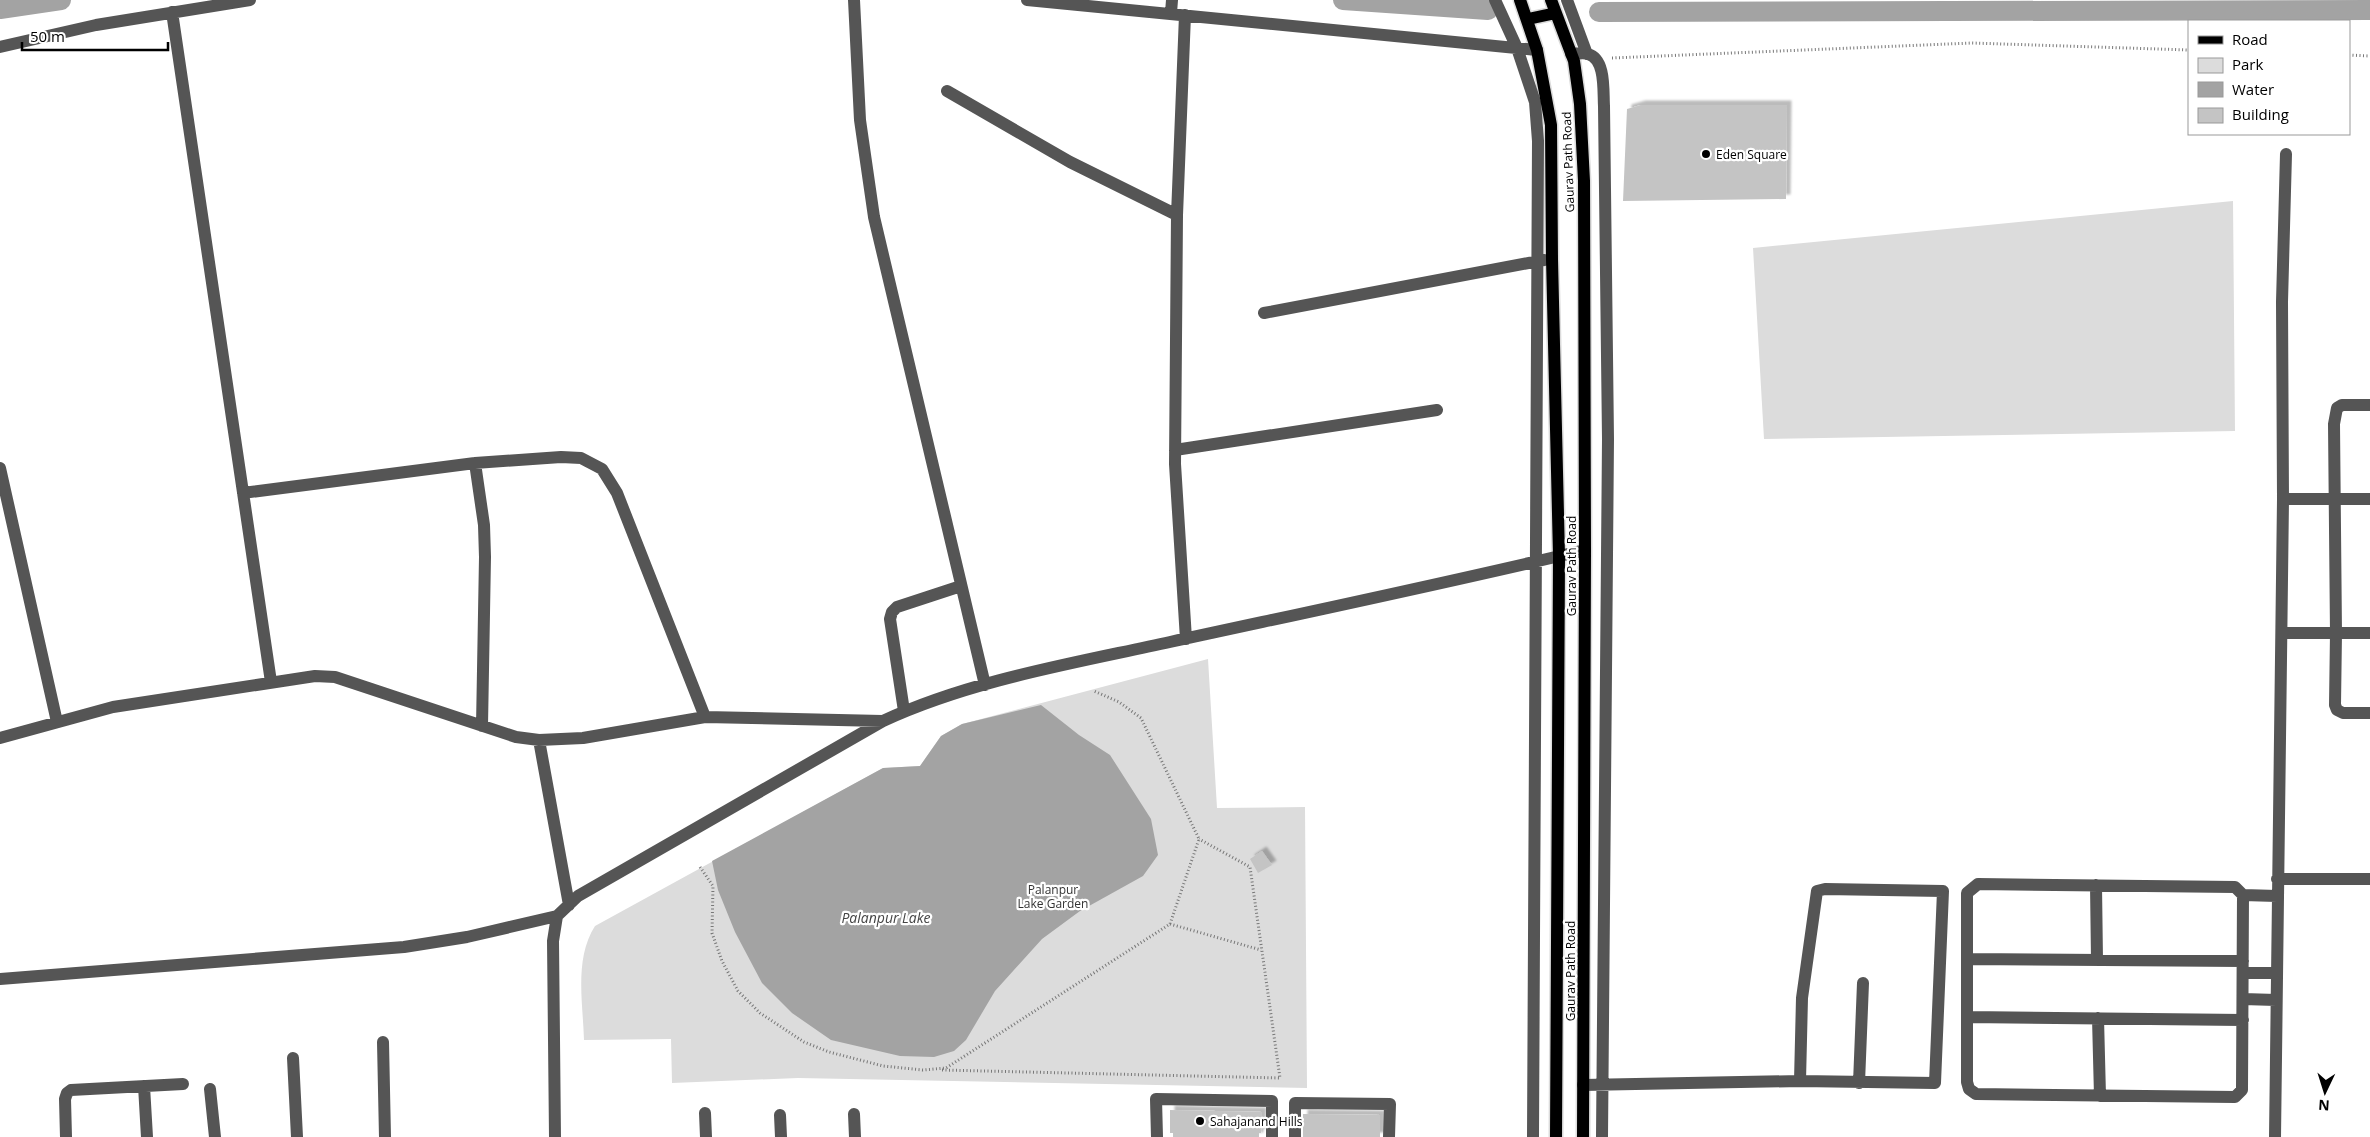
<svg xmlns="http://www.w3.org/2000/svg" width="2370" height="1137" font-family="'Open Sans',sans-serif">
  <defs>
    <filter id="shadow"><feDropShadow dx="4.5" dy="-4.5" stdDeviation="1" flood-color="#0004"/></filter>
  </defs>
  <rect width="100%" height="100%" fill="#fff"/>
  <path fill="#dcdcdc" d="M2233,201L2235,431L1764,439L1753,248Z
    M1208,659L1217,808L1305,807L1307,1088L798,1078L672,1083L671,1039L584,1040C583,1003 574,959 595,926L883,768L920,766L941,736L962,724Z"/>
  <path fill="#a3a3a3" d="M1041,705L1079,735L1110,755L1151,819L1158,855L1143,876L1080,911L1042,939L995,991L966,1040L954,1051L934,1057L900,1056L831,1040L792,1013L762,983L735,932L718,890L712,861L883,768L920,766L941,736L962,724Z"/>
  <g fill="none" stroke-linecap="round" stroke-linejoin="round">
    <path stroke="#a3a3a3" stroke-width="20" d="M1343,0L1488,10
      M0,9L61,0
      M1599,12L2370,10"/>
  </g>
  <path fill="#c4c4c4" filter="url(#shadow)" d="M1641,105H1787L1786,199L1623,201L1627,109Z
    M1262,851L1272,865L1258,873L1250,859Z
    M1170,1110L1262,1112L1261,1133H1259V1137H1173V1133H1170Z
    M1303,1114L1380,1115V1137H1303Z"/>
  <g fill="none" stroke-linecap="round" stroke-linejoin="round">
    <defs>
      <path id="major" d="M1520,0L1537,50L1551,125L1552,259L1559,556L1556,1137
        M1551,0L1574,61L1580,104L1584,181L1585,550L1583,1137
        M1528,19L1556,13"/>
    </defs>
    <use href="#major" stroke="#dbdbdb" stroke-width="15"/>
    <path stroke="#777" stroke-width="3" stroke-dasharray="1 2.5" stroke-linecap="butt" d="M2349,55L2370,56
      M1612,58L1972,43L2189,50
      M700,867L713,886L712,933L722,961L738,991L760,1013L804,1042L829,1052L883,1066L923,1070L946,1068L1170,924L1199,839L1141,718L1119,702L1094,691
      M1170,924L1261,950
      M942,1070L1280,1078L1250,867L1199,839"/>
    <path stroke="#555" stroke-width="12" d="M854,0L860,120L874,217L985,685
      M1027,0L1537,50
      M1495,0L1517,48L1535,102L1538,141L1533,1137
      M1567,0L1587,54
      M172,12L271,682
      M1171,13L1172,0
      M1185,15L1177,215L1175,464L1186,639
      M0,47L96,25L250,0
      M1571,54C1576,54 1583,52 1588,54C1606,59 1603,91 1604,106L1608,439L1602,1137
      M947,91L1070,162L1177,215
      M1264,313L1544,260
      M2370,405H2342L2337,408L2334,424L2336,633L2335,705L2337,710L2343,713H2370
      M1175,450L1437,410
      M475,463L484,525L485,557L482,726
      M0,468L57,722
      M243,493L475,463L561,457L581,458L602,469L617,493L705,717
      M2283,499H2370
      M2282,633H2370
      M904,711L890,619L892,612L897,607L961,586
      M0,738L113,707L315,676L335,677L516,737L539,740L583,738L705,717L882,721
      M539,740L569,905
      M2277,879H2370
      M1978,884L2235,887L2243,895L2242,1090L2235,1097L1976,1094L1969,1089L1967,1082V893Z
      M2096,885L2097,960
      M2243,895L2277,896
      M1967,959L2243,961
      M2243,973H2276
      M0,979L404,947L467,937L557,916L578,896L883,721C971,680 1075,663 1170,642C1308,612 1447,583 1585,550
      M2243,999L2276,1000
      M1967,1017L2243,1020
      M2098,1018L2100,1096
      M383,1042L385,1137
      M293,1058L297,1137
      M1859,1083L1863,983
      M1583,1085L1800,1081L1935,1083L1943,891L1825,889L1817,891L1802,998L1800,1081
      M144,1086L147,1137
      M210,1089L215,1137
      M705,1113L706,1137
      M854,1114L855,1137
      M780,1115L781,1137
      M66,1137L65,1099L67,1093L71,1090L183,1084
      M555,1137L553,941L557,916
      M1157,1137L1156,1099L1272,1101V1137
      M1295,1137V1103L1390,1104L1389,1137
      M2275,1137L2283,499L2282,302L2286,154"/>
    <use href="#major" stroke="#000" stroke-width="12"/>
  </g>
  <g fill="#000" stroke="#fff" stroke-width="2">
    <circle cx="1706" cy="154" r="5"/>
    <circle cx="1200" cy="1121" r="5"/>
  </g>
  <g text-anchor="middle" dominant-baseline="central" stroke-width="4.5" stroke-linejoin="round" paint-order="stroke">
    <g font-size="12" fill="#000" stroke="#fff" text-anchor="start">
      <text x="1716" y="154">Eden Square</text>
      <text x="1210" y="1121">Sahajanand Hills</text>
    </g>
    <g font-size="12" fill="#000" stroke="#fff">
      <text transform="translate(1568 162) rotate(-92)">Gaurav Path Road</text>
      <text transform="translate(1571 566) rotate(-90)">Gaurav Path Road</text>
      <text transform="translate(1570 971) rotate(-90)">Gaurav Path Road</text>
    </g>
    <g font-size="12" fill="#333" stroke="#fff">
      <text x="1053" y="889">Palanpur<tspan x="1053" dy="14">Lake Garden</tspan></text>
    </g>
    <g font-size="14" font-style="italic" fill="#444" stroke="#fff">
      <text x="886" y="917">Palanpur Lake</text>
    </g>
  </g>
  <rect x="2188" y="20" width="162" height="115" fill="#ffffff" stroke="#999999"/>
  <rect x="2198" y="36" width="25" height="8" fill="#000000" stroke="#999999"/>
  <text x="2232" y="45" font-size="15" fill="#000000">Road</text>
  <rect x="2198" y="58" width="25" height="15" fill="#dcdcdc" stroke="#999999"/>
  <text x="2232" y="70" font-size="15" fill="#000000">Park</text>
  <rect x="2198" y="82" width="25" height="15" fill="#a3a3a3" stroke="#999999"/>
  <text x="2232" y="95" font-size="15" fill="#000000">Water</text>
  <rect x="2198" y="108" width="25" height="15" fill="#c4c4c4" stroke="#999999"/>
  <text x="2232" y="120" font-size="15" fill="#000000">Building</text>
  <g transform="translate(2325 1092) rotate(184)" stroke="#ffffff" stroke-width="4" paint-order="stroke">
  <path d="M0-4L9 19L0 12L-9 19Z" fill="#000000"/>
  <text y="-8" font-size="14" font-weight="bold" text-anchor="middle" fill="#000000">N</text>
  </g>
  <path d="M22 42v8h146v-8" fill="none" stroke="#000000" stroke-width="2.5"/>
  <text x="30" y="42" font-size="15" fill="#000000" stroke="#ffffff" stroke-width="4" paint-order="stroke">50 m</text>
</svg>
